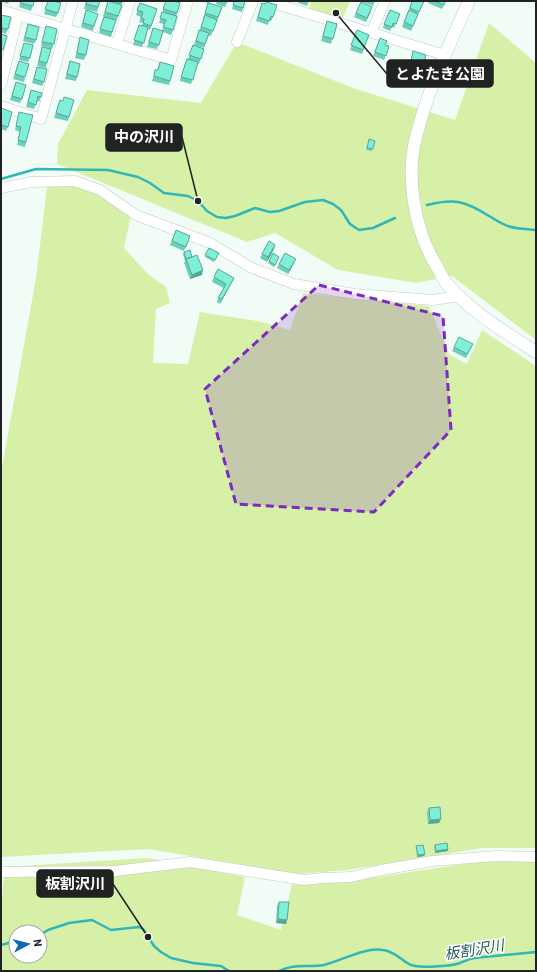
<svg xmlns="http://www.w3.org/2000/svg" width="537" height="972" font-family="Barlow,'Noto Sans JP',sans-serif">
  <rect width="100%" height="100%" fill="#f2fcf6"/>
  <path fill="#d7f0a7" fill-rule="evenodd" d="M311,1H350L343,18L309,9Z
    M489,23L536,63V340L452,276L416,283L338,270L275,233L247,242L57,164L58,144L87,90L201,103L237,42L353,88L455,120Z
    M73,186L99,193L131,215L124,248L148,274L166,287L170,303L156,309L153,363L188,364L200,312L258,321L290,330L303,293L429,306L449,354L467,364L482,330L536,366V848H482L348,870L297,874L148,849L1,857V473L36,278L47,187Z
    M147,858L245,877L237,915L281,930L292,884L351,881L483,861L536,862V971H1V907L5,867ZM16,932H40V956H16Z"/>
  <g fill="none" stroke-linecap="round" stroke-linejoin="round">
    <path stroke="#32b6b8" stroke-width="2.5" d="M1,179L36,169L108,170L138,177L150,183L164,193L188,196L198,201L207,211L217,217L226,218L235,216L255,208L270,212L279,211L305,202L323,200L333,204L341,210L350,224L359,230L373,228L395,218
      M427,205C455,198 465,201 489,216C496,220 503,225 511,227C519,229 528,229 536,230
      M40,935L48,930L69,923L92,920L111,930L139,927L143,929L154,946L161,952L171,958L193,963L221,966L229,971
      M1,945L16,941
      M279,971C294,963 308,968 324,965C341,961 364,947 383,950C394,951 400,959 409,964C416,969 452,966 460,963C465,961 469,959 474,958L536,952"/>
    <defs>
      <path id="minor" d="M266,1L445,55
        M1,10L171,60L188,1
        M371,33L385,1
        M237,42L253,1
        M117,44L130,1
        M1,85L18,15
        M1,106L41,119L73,1
        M1,188L32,182L75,181L100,190L136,215L210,243L252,268L294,284L355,294L433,300L459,296
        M1,872L115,871L190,862L304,880L323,878L351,877L381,870L433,861L496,856L536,857"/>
      <path id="tertiary" d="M469,1C449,45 428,89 416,137C406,175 414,226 433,260C438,268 442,277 447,284C471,312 505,332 536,352"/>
    </defs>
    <use href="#minor" stroke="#c1cac5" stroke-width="11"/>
    <use href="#tertiary" stroke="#c1cac5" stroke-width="13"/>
    <use href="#minor" stroke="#fff" stroke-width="10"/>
    <use href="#tertiary" stroke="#fff" stroke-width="12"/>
  </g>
  <path fill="#6dceba" d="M1,1H9L8,4Z
    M21,1H34L31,11L19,7Z
    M48,1L58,13L56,17L44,14Z
    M86,1H100L97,12L84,9Z
    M107,1H122L121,5H122L117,20L108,18L116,20L111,37L99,33L104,17L103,16L108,3H107Z
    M166,1L180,3L176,16L173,30L171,35L163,32L157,49L147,47L153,28L162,31L164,24L159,23Z
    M200,1H210L209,3L222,7L217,22H216L211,36L209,35L204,48L194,45L204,18H203L208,3Z
    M217,1H228L225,7L216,4Z
    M234,1H245L242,12L232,9Z
    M299,1H309L307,6L298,3Z
    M360,1H375L373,6Z
    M412,1H424L411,31L402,27Z
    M429,1H446L442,9L428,3Z
    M140,3L157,9L150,30L148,29L142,47L133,45L139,25H142L143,23L139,22L141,17L136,15Z
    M262,3L273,17L271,21H269L268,25L256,21Z
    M86,10L94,26L93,31L81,27Z
    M371,12L366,22L354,17L356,13Z
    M400,14L394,28L392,27L390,31L383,28L384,24Z
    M1,15L8,29L6,34L1,32Z
    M327,21L337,24L331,44L321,41Z
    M28,24L36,40L34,44L23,41Z
    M46,26L54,44L52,49L41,46Z
    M357,30L369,35L362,54L350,50Z
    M80,37L86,55L84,60L75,58Z
    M380,38L385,45L389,46L384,60L373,56Z
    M24,43L30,58L28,62L19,60Z
    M193,45L204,49L199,64L198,63L191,84L180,81L185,63L188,59Z
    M42,47L47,63L46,68L37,66Z
    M413,51L422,69L421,74L408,70Z
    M19,61L25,77L24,82L13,79Z
    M70,61L77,77L76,81L65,79Z
    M160,62L170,81L169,85L152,81L155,70H157Z
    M37,67L44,82L42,86L32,83Z
    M16,82L22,99L20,103L10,100Z
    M31,90L42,93L39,102L37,101L34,109L26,107Z
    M64,97L69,117L68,121L54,118L60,100L63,101Z
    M1,108L8,127L6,131L1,129Z
    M19,112L26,142L25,147L17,145L20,132L15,130Z
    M369,139L375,141L372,151L366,150Z
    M176,230L190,236L184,251L170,245Z
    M209,248L219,253L214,262L205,257Z
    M274,249L267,262L260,258L262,254Z
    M184,252L192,257L202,275L190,279L184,263L185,261L183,254Z
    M279,257L274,267L268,263L269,261Z
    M294,263L288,274L277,268L279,264Z
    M214,277L232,282L220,304L217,302L218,298L224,288L212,282Z
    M473,344L466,358L452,351L454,347Z
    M429,808L441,819L439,823L428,824L427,812Z
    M435,845L448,849V851L435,853L434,847Z
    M416,846L425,854L424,856L417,857L416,848Z
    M279,902L287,920L286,924L276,923L277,906Z"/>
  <path fill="#59a797" d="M275,245L274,249L267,262L268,257Z
    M296,259L294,263L288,274L289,270Z
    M203,270L202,275L190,279L192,275Z
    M234,278L232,282L220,304L222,299Z
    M441,819L439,823L428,824L430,820Z
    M448,849V851L435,853L436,851Z
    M425,854L424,856L417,857L418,855Z
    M278,919L287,920L286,924L276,923Z"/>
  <path fill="#7fefd8" stroke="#59a797" d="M21,1H34L33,6L20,3Z
    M48,1H53L61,3L58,13L45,9Z
    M87,1H100L98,7L86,4Z
    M108,1L122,5L118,16L105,12Z
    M116,1H122V3Z
    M166,1H174L180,3L177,13L163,9Z
    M234,1H245L243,8L233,5Z
    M412,1H424L419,12L410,8Z
    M435,1H445L444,5Z
    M266,2L277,5L273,17L271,16L269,21L258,17L262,3L265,4Z
    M361,2L372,7L367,18L356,13Z
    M140,3L157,9L151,26L143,23L144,19L141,18L143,12L137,10Z
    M208,3L222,7L218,17L205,13Z
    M86,10L98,14L94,26L83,23Z
    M390,10L400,14L396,24L393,23L392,27L384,24Z
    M409,10L418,14L413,26L404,22Z
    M162,12L177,16L173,30L163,27L166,20L160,18Z
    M1,15L11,17L8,29L1,28Z
    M205,15L217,20L213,31L201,27Z
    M104,17L116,20L112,32L100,29Z
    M327,21L337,24L333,39L323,36Z
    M28,24L39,27L36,40L25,37Z
    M139,25L148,27L144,43L134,40Z
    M46,26L57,29L54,44L42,42Z
    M153,28L163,31L159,45L149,42Z
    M199,30L209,33L205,44L196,41Z
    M357,30L369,35L363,50L351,45Z
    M1,34L7,36L3,50H1Z
    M80,37L89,40L86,55L77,53Z
    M380,38L387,41L385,45L389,46L386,56L375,52Z
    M24,43L33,45L30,58L20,56Z
    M193,45L204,49L201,59L189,55Z
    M42,47L51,49L47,63L39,61Z
    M413,51L426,55L422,69L410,66Z
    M187,59L198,62L193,80L181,77Z
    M19,61L29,64L25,77L15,74Z
    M70,61L80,64L77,77L67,74Z
    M160,62L174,66L170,81L154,76L155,70H158Z
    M37,67L47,69L44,82L34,79Z
    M16,82L26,85L22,99L12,96Z
    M31,90L42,93L41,97L38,96L36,105L28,102Z
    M64,97L74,100L69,117L56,113L60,100L63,101Z
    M1,108L12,112L8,127L1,125Z
    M19,112L33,115L26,142L18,140L21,127L16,126Z
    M369,139L375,141L373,149L367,148Z
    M176,230L190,236L186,247L172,241Z
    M269,241L275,245L268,257L262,254Z
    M209,248L219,253L215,260L205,255Z
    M190,250L192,257L186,259V260L184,252Z
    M273,253L279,257L275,265L269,261Z
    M285,253L296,259L289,270L279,264Z
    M197,255L203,270L192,275L186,259Z
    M218,269L234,278L222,299L218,298L226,284L214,277Z
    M459,337L473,344L467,354L454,347Z
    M440,807L441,819L430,820L429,808Z
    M447,843L448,849L436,851L435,845Z
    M423,845L425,854L418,855L416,846Z
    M279,902H289L287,920L278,919Z"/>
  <path fill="#7b2cbf" fill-opacity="0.2" stroke="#7b2cbf" stroke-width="3" stroke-dasharray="8 5" stroke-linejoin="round" d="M319,285L443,316L451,430L374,512L236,504L205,389Z"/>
  <g text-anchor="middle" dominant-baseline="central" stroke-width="3" stroke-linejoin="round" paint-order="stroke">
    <g font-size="15" font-style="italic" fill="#285d5d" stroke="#fff">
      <text transform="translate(474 949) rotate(-9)">板割沢川</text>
    </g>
  </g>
  <path fill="none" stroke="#202321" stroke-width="1.5" d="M336 13L387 74M198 201L182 137M148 937L113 884"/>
  <g fill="#202321" stroke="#fff" stroke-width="1.5">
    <circle cx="336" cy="13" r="4"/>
    <circle cx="198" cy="201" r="4"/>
    <circle cx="148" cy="937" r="4"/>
  </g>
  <g fill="#202321" stroke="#202321" stroke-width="1.5">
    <rect x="387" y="60" width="106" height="27" rx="4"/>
    <rect x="106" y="124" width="76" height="27" rx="4"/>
    <rect x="37" y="870" width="76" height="27" rx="4"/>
  </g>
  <g font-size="15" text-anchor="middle" font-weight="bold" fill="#fff">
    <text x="440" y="79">とよたき公園</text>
    <text x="144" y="142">中の沢川</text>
    <text x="75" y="889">板割沢川</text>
  </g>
  <rect width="537" height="972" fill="none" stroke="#202321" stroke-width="4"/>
  <g transform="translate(28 944) rotate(83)"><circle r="19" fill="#ffffff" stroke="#a6a7a6"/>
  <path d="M0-3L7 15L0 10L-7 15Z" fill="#0e68b5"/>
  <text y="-6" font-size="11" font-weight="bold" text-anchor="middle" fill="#202321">N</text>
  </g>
</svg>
